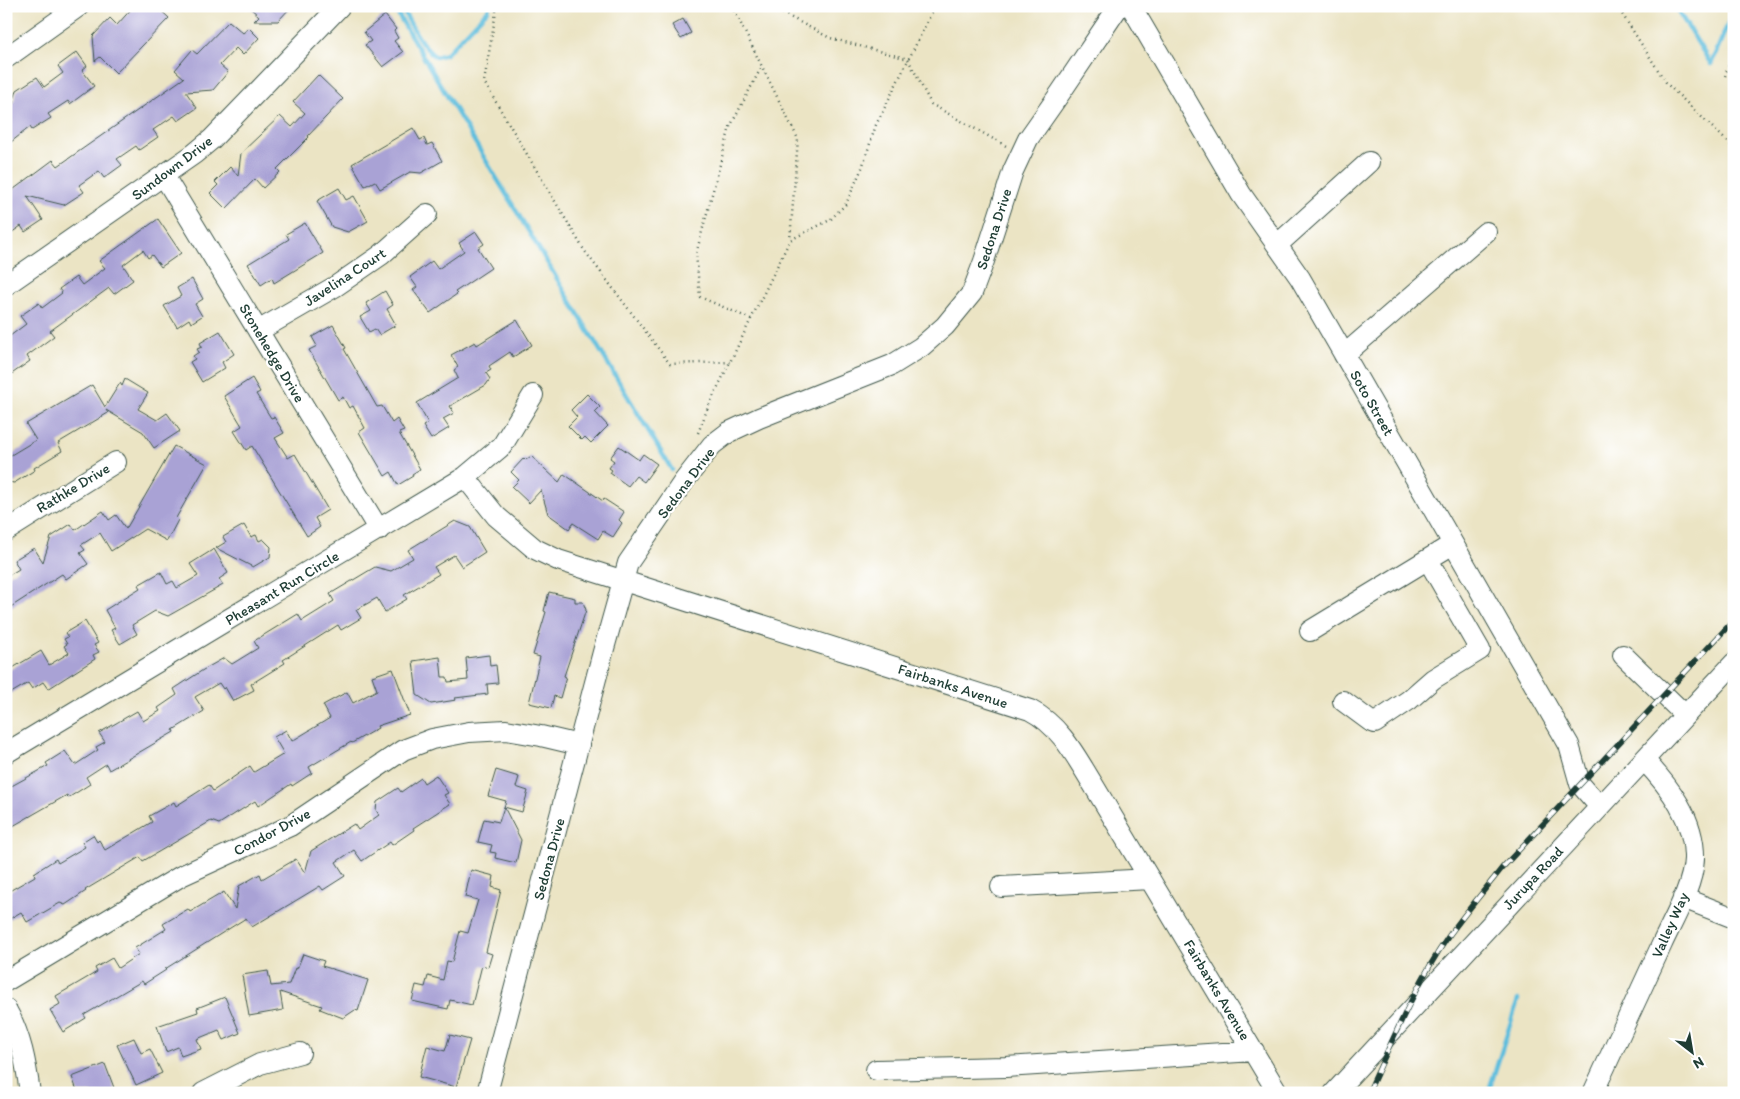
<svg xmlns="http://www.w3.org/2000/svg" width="1740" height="1099" font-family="Itim,sans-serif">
  <rect width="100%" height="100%" fill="#fff"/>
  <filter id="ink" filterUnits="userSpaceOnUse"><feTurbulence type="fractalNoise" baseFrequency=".02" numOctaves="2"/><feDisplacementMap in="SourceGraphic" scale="10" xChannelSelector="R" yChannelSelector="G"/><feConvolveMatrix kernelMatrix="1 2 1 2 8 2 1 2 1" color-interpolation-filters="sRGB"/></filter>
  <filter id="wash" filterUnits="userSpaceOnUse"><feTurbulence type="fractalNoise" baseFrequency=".0096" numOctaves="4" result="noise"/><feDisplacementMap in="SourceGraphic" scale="20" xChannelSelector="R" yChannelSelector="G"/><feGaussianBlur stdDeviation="1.12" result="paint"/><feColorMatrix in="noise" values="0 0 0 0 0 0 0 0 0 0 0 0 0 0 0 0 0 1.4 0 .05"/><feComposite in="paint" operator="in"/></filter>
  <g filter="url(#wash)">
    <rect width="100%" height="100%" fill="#ebe4c4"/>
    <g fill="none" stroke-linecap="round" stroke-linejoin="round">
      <path stroke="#5fbedd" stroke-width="4.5" d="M393,6L672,470
        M401,6C409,21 422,48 436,57L446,54L488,10L489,6
        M1675,6L1711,64L1734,10
        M1488,1093L1518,1000"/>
    </g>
    <g id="blocks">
      <path fill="#a9a2d5" d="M134,6H156L169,18L116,73L100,57L95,61L93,36L110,18L117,25Z
        M248,6H292L278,21H254L259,16Z
        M385,15L396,29L394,31L398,38L394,41L403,52L383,67L365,45L371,41L364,32Z
        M683,19L691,33L681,39L672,25Z
        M229,21L243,33L249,28L259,38L243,55L236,48L220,65L228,72L213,90L186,92L197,108L178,121L174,116L153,130L158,137L139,150L136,146L117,159L122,165L104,178L99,171L79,185L84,192L64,205L27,196L43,220L25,232L21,226L11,233L6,226V195L53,160L58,166L184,78L175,70L192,50L197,54Z
        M77,52L87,66L82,70L94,86L70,104L68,101L48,114L51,118L32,130L30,127L6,146V127L17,90L37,77L44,87L63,73L58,66Z
        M318,75L343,99L308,136L309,137L277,169L280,172L263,188L255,179L226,209L210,193L218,185L215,182L230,167L238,176L241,153L280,116L292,127L305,113L293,102Z
        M413,128L420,140L424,138L427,145L432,143L442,161L421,173L410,172L380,189L375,181L365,186L352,164Z
        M339,188L346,200L354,196L368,221L348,232L332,227L317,201Z
        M158,219L181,253L161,267L152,255L148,258L143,250L123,265L133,280L114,294L109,288L50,331L54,336L27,356L30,361L6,378V339L26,324L20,316L39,303L42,308L62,293L59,289L76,277L82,285L105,268L99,261Z
        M305,223L323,253L274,283L272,278L261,285L248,264L289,239L286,234Z
        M476,232L484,244L478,248L491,268L455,292L457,294L430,313L413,290L417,287L410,277L432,261L438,269L464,251L459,243Z
        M192,279L203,299L195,304L202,316L191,323L189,319L177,327L164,306L181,296L177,288Z
        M385,291L393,305L387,309L396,325L379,335L375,329L369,332L360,317L371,311L366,303Z
        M517,320L532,345L513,357L510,352L489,366L491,370L486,373L490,379L486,385L450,406L454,413L443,419L449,428L431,439L423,426L428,423L417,403L458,378L454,370L458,367L451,355L475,342L477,345Z
        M333,325L346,348L344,349L377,407L382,406L392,423L397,419L404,431L399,433L420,469L412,474L413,476L398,485L391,472L385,476L359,432L365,428L353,406L349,408L343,397L338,400L309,350L317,346L312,337Z
        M220,331L234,354L222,362L225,368L202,382L190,362L195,359L193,356L199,352L197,349L202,347L200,343Z
        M252,378L260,392L256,394L271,418L274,417L284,433L275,438L288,458L295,454L328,510L315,518L320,527L307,536L252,446L246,450L234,431L242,426L224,396Z
        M125,379L148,393L138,409L157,420L167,413L180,431L154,448L143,432L106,410L108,413L58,443L62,451L34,468L35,470L14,483L8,482L6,479V458L36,440L26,424L92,385L105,407L120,383L122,386Z
        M587,394L600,407L595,412L608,426L591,443L585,437L582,440L568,426L577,417L571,410Z
        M174,446L207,464L176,518L178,520L167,541L145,529L111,551L100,533L81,545L85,550L80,553L88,564L66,579L62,574L6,610V577L19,569L14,560L34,548L43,562L51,537L71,524L75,530L103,511L109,520L116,515L126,529Z
        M619,446L639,460L643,454L657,464L644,482L636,476L628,486L610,473L612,470L609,468L614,461L610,458Z
        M531,456L559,482L564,474L603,501L604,499L624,512L619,520L622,523L613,537L603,531L598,539L573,523L569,529L548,514L541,490L529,503L512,487L519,480L511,472L524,458L526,460Z
        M455,521L470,527L485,552L462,567L454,555L434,567L439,574L404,595L407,599L385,612L377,598L356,610L361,618L341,630L338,625L283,660L285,663L251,684L254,690L233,701L225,687L223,689L219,683L195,697L204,711L173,730L174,732L109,770L106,764L86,777L90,784L68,798L67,795L6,830V789L48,766L46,763L65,751L75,765L98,750L96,747L105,742L99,733L137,711L143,721L160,711L158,708L177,695L174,689L203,670L224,658L232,664L258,648L254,641L298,614L302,621L323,608L334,601L330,594L375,567L391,571L413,558L408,550Z
        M244,525L251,537L256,535L259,541L263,539L271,547L270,557L253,567L216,548L226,542L223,537Z
        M214,549L228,573L219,579L223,585L168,616L155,611L132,625L137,634L120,644L111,630L115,628L105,610L140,588L138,585L161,572L167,584L173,581L177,588L198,576L190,564Z
        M549,592L575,598V602H583L586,610L564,676L566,677L560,698L554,696L551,708L529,703L540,657L533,655L546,612L544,611Z
        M85,621L98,643L94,645L99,652L93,655L95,659L48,689L43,682L32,689L28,683L6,696V672L41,651L49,665L69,653L64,646L67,644L64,639L68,637L65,633Z
        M489,655L490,666L496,665L498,683L487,684L488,694L455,698L456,700L431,704L417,695L413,661L440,657L442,677H447L448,682L468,680L466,658Z
        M393,669L410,715L377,726L378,728L352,743L351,742L309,767L312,773L292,786L291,784L258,806L255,801L219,824L211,821L143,861L140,857L85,890L86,891L65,905L60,903L27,922L21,912L6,921V893L35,876L34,873L56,859L58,863L85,847L82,842L93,835L97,842L99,840L105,850L152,822L149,816L174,802L176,806L209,785L213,791L250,766L254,772L284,754L274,737L286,730L292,741L330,718L323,705L347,692L353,703L377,690L372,676Z
        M496,770L519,777L516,787L528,791L522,812L504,807L521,840L516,863L495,858L496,853L490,852L492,845L478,842L484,819L499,822L506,801L488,796Z
        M436,775L448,793L444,795L450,804L413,828L414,830L392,845L390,842L362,861L354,850L336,862L345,876L323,890L320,886L252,927L246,918L165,969L166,970L144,984L142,981L84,1015L86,1018L63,1032L50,1010L60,1004L56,996L97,972L95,968L112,958L118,968L139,954L135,948L166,929L163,924L188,909L190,912L224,892L235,909L239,886L260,874L262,879L296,859L305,873L311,851L354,824L358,830L379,815L376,810L377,802L398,788L401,792L421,778L424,783Z
        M471,870L494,876L492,887L501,890L486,952L492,954L488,967L482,965L472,1005L450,1000L448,1009L412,1001L416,985L425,987L428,976L443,980L447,961L452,962L460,931L468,933L478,900L465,897Z
        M303,954L324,961L322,966L368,980L358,1011L355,1010L343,1018L320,1009L322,1006L280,992L283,1010L249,1016L242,975L268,971L271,986L289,984L295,968L297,969Z
        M225,997L240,1033L224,1040L219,1030L197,1039L201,1049L181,1056L178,1047L166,1052L157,1026L198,1012L197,1008Z
        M450,1035L470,1040L456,1087L419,1077L427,1046L445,1051Z
        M134,1038L141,1053L150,1049L162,1073L136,1085L117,1045Z
        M105,1064L116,1093H78L72,1077Z"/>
    </g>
  </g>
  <g filter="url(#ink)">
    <use href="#blocks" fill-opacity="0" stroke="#3e564a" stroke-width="1"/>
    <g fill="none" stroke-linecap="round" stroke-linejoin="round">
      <defs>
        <path id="minor" d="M1131,6L1241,194L1300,278L1569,745L1580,784L1600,807
          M6,58L79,6
          M164,176L379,530
          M1277,245L1369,162
          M6,285L194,154L212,139L340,6
          M258,331L336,286L381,255L427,214
          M1344,355L1486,232
          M465,477L496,516L535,549L558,560L1030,710C1061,726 1076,757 1094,786L1278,1093
          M6,531L116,462
          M1310,631L1453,544
          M1623,655L1685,715
          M1343,701L1370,721L1375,723L1409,700L1433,679L1480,650L1428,560
          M6,753L465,477L502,446L533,395
          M1001,887L1150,879
          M1683,898L1734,918
          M6,981L181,876L290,826L403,750L432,739L469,732L506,730L541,736L579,745
          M6,1009C21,1035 26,1063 30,1093
          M876,1070L1006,1067L1254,1051
          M203,1093L260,1064L300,1053
          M487,1093L603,652L628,563L684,481L712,445L729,432L759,418L892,365L921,347L945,326L972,293L984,261L1013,171L1028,139L1061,92L1119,6
          M1334,1093L1734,663
          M1593,1093C1616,1043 1639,994 1662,944C1673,920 1693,886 1694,859C1695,820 1670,787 1644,760"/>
      </defs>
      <use href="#minor" stroke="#3e564a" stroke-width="22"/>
      <path stroke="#3e564a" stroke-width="2.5" stroke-dasharray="1 4" stroke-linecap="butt" d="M497,6L484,82L584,250L670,364L730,362
        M732,6L798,139L790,240
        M769,6L830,38L908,59L931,104L1006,146
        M1617,6L1667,84L1734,148
        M1725,76L1734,50
        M751,319L700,297L696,254L730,127L762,66
        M698,433L709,405L730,362L790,240L830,220L846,204L862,168L876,125L935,6"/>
      <use href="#minor" stroke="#fff" stroke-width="20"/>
      <defs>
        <path id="rail" d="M1368,1093C1393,1040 1415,985 1448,937C1465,913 1484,891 1502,868L1734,620"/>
      </defs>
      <use href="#rail" stroke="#1f3d34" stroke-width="5.5"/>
      <use href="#rail" stroke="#fff" stroke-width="4" stroke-dasharray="11" stroke-linecap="butt"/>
    </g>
  </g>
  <g text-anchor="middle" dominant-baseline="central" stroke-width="4.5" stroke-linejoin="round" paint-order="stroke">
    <g font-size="15" fill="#1f3d34" stroke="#fff">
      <text transform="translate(172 168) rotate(-37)">Sundown Drive</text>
      <text transform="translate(994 229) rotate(-72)">Sedona Drive</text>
      <text transform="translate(345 277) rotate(-33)">Javelina Court</text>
      <text transform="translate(272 353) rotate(59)">Stonehedge Drive</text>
      <text transform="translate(1372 403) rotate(60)">Soto Street</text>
      <text transform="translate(686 483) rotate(-53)">Sedona Drive</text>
      <text transform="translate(73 488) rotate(-31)">Rathke Drive</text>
      <text transform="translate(282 588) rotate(-31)">Pheasant Run Circle</text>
      <text transform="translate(953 686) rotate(18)">Fairbanks Avenue</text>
      <text transform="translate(272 832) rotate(-28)">Condor Drive</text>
      <text transform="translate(549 859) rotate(-75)">Sedona Drive</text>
      <text transform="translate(1533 878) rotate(-47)">Jurupa Road</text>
      <text transform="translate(1670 925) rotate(-66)">Valley Way</text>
      <text transform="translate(1217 990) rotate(59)">Fairbanks Avenue</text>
    </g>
  </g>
  <rect width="1740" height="1099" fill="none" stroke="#fff" stroke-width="25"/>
  <g transform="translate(1692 1052) rotate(149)" stroke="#ffffff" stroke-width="4" paint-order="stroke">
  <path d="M0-4L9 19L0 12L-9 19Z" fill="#1f3d34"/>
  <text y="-8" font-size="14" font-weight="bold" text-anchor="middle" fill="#1f3d34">N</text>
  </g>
</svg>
